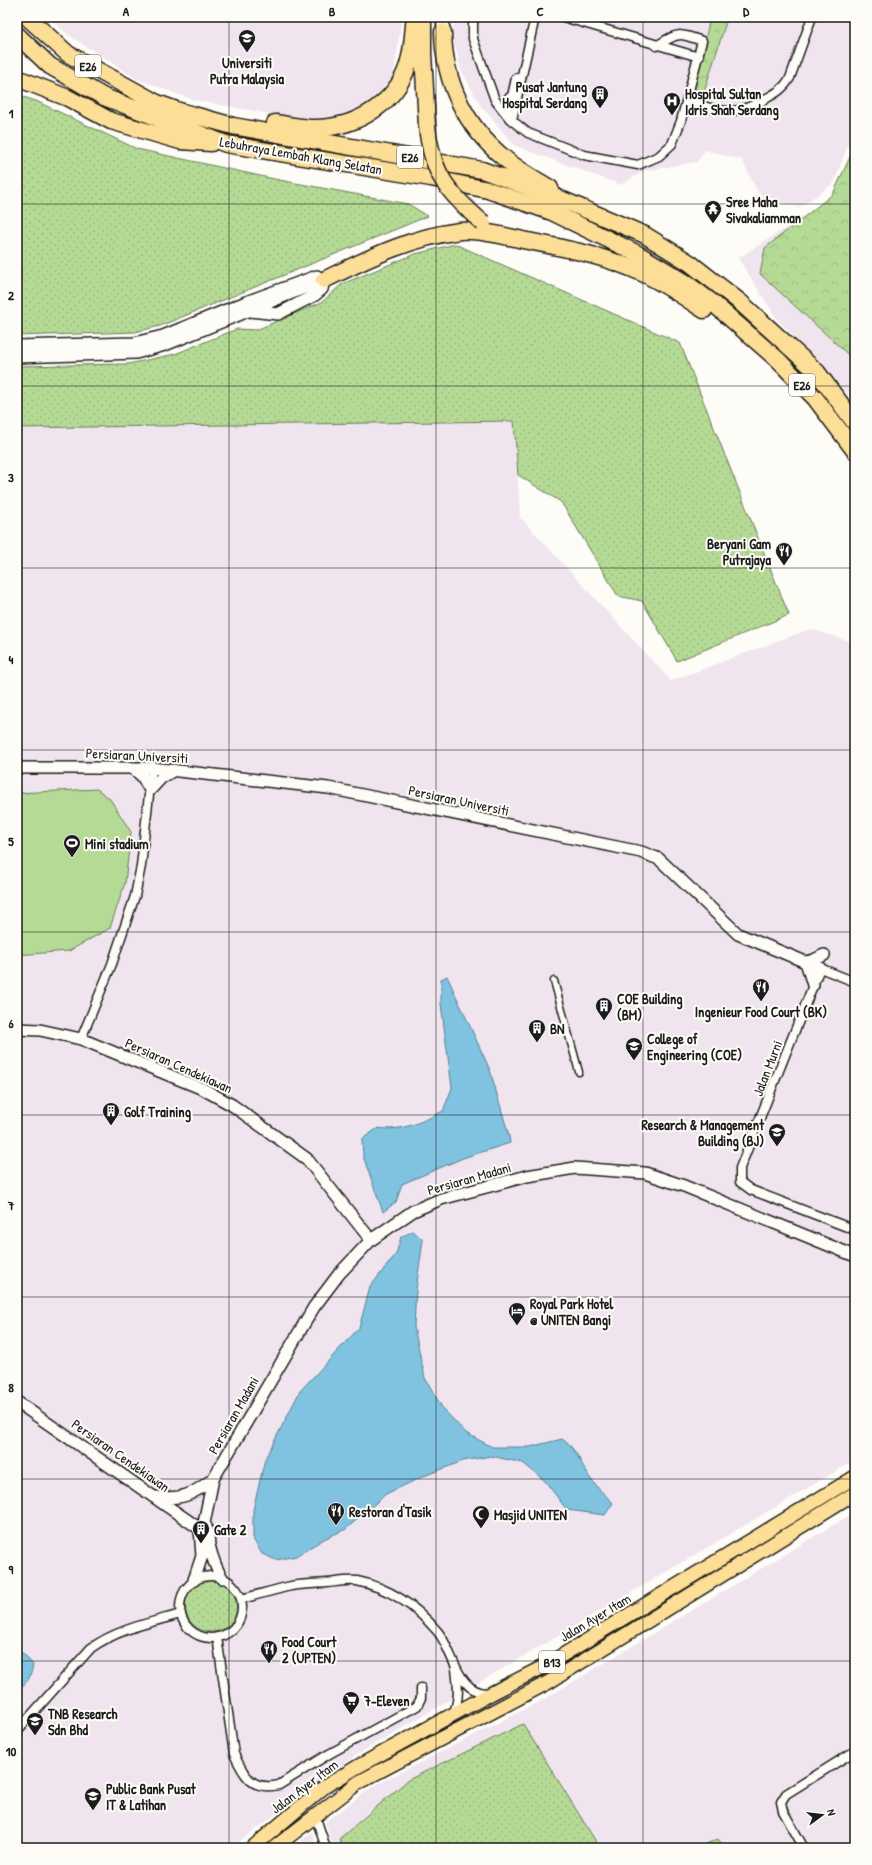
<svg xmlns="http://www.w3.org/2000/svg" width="872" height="1865" font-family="'Patrick Hand',sans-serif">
  <defs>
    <pattern id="grass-dots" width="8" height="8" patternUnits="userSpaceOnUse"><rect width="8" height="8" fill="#b5da95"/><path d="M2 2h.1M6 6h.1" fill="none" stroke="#9bba80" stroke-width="1.8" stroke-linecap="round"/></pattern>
    <pattern id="forest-crowns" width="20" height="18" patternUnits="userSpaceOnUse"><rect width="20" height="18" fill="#b5da95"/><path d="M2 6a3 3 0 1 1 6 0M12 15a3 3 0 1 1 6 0" fill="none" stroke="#9bba80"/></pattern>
  </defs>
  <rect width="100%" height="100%" fill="#fdfcf7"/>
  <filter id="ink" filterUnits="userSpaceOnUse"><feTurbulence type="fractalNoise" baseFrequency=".025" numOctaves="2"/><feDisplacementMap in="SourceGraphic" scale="8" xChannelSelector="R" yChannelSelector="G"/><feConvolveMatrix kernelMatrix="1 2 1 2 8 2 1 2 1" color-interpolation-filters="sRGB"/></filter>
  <g filter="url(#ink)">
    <path fill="#f0e5ef" d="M49,17H402L394,72L378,100L333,120L271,114L194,100L137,79L67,34Z
      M453,17H855V125L834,183L800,207L768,201L757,191L742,160L705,150L697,162L644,171L621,185L515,146L481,106L461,70L454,42Z
      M855,167V404L835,379L777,319L738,258L850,188Z
      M515,421L520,517L671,681L810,629L855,643V1460L350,1759L231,1848H17V428Z
      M855,1512V1848H334L325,1822L372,1787L543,1700Z
      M312,1832L317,1848H291Z"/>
    <path fill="url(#grass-dots)" stroke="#687b58" d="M17,95L36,101L137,149L274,179L408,204L428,216L160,326L135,332L17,336Z
      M455,244L680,343L789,615L677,661L642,601L618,596L561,502L518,475L514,421L17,428V366L128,364L175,354L237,329L256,330L322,302L342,284L415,254Z
      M185 1606a26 26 0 1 1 52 0a26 26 0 1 1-52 0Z
      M523,1724L600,1848H343L339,1839L408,1780Z
      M718,1839L725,1848H696Z"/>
    <path fill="url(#forest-crowns)" stroke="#687b58" d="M710,18L727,19L704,92L694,89Z
      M855,146V361L760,274L765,248L833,194Z"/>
    <path fill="#b5da95" stroke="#687b58" d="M97,789L110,799L131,832L125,883L110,928L69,951L17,955V793Z"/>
    <path fill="#7fc3e0" stroke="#578092" d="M447,976L490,1070L509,1136L510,1143L463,1158L402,1184L396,1202L383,1212L363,1156L362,1139L378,1128C401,1132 422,1122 443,1111L452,1088L441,1004V979Z
      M413,1231L423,1240L416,1290L414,1327L425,1378L443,1409L466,1433L492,1447H530L562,1439C578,1449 582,1468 593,1482C599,1490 607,1496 613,1503L605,1515L567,1510L545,1481L523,1463L491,1456L463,1461L424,1476L386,1494L346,1529L324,1539L296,1556L276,1560L262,1554L253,1539V1510L265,1459L300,1391L359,1328L370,1287L396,1254L401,1237Z
      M17,1651L24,1654L33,1665C31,1676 28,1685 17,1688Z"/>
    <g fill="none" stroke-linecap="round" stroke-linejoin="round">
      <defs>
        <path id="pedestrian" d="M554,981L579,1072"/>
        <path id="minor" d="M473,17V39L495,100L510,119L528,133L584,155L638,165L659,156L672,144L681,121L702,41C677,32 678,33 656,46
          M563,17L699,57
          M688,100C719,113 737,117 767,98C778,92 784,88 790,78L812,17
          M514,110H509L506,105L507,99L512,96L516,78
          M512,120L535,17
          M855,982L820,968L740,1168V1182L751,1190L855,1230
          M81,1039L112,964L135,896L141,866L152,768
          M180 1607a31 31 0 1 1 62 0a31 31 0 1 1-62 0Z
          M241,1599C257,1595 274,1590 291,1586C303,1584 315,1584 327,1583C337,1582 348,1580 357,1581C390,1588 417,1607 438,1632C454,1652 457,1694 489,1693
          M217,1637L234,1754C244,1776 252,1791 279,1785L329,1754L417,1706L421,1698V1688
          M453,1714C460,1699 458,1686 456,1669
          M17,1731L91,1648C118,1629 149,1623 181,1614
          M315,1815L326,1848
          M804,1848L783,1811L781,1802L786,1794L855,1751"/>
        <path id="tertiary" d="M250,311L278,314L315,295L322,289L324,280
          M17,346L134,343L163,336L246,302L317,276
          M17,357L136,353L165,345L324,280
          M17,768H152L328,788L641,852L659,859L738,934L820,968
          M132,768L142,776L150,790
          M150,790L161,778L174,770
          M806,962L813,985
          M806,962L814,960L824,955
          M17,1029L40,1030L81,1039L203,1089L232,1105L307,1159L371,1240
          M17,1402L200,1529H205
          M157,1497C183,1500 193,1494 213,1479
          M204,1523C209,1530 208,1537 209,1545C212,1557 215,1567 222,1578
          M194,1580L202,1556L200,1529L204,1523L213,1479L314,1307L339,1274L371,1240L413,1211L441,1199L527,1176L575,1168L645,1173L684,1186L855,1256"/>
        <path id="secondary" d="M443,17V32"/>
        <path id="primary" d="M252,1848L324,1787L357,1767L492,1693L543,1667L855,1477
          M274,1848L359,1782L549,1682L855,1493"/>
        <path id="motorway" d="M27,17L68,54L157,103L179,111L233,126L482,170L556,197L645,235L690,263L740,302L817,372L855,423
          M423,20V53L427,126
          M443,32C444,82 465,126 504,158C518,170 535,179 550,188
          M17,35L50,66L104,97L226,144L431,178L488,190L552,212L638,254L683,281L714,304L778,360L815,398L855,451
          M17,78L68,98L111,121L180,141L211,143
          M275,123C289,125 304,128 317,128C360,127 401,100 410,57C413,44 413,30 415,17
          M324,280C367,259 411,237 460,231C476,229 506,236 523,240C563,248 604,255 642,273C664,283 684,297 704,310"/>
      </defs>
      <use href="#pedestrian" stroke="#1c1c1c" stroke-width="9"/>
      <use href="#minor" stroke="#1c1c1c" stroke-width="11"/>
      <use href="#tertiary" stroke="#1c1c1c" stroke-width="14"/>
      <use href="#secondary" stroke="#1c1c1c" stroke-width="15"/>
      <use href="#primary" stroke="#1c1c1c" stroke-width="16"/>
      <use href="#motorway" stroke="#1c1c1c" stroke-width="19"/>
      <use href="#pedestrian" stroke="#fdfcf7" stroke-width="6"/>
      <use href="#minor" stroke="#fdfcf7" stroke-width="8"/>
      <use href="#tertiary" stroke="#fdfcf7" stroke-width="11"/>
      <use href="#secondary" stroke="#fdfcf7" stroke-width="12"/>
      <use href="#primary" stroke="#fdde96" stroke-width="13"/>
      <use href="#motorway" stroke="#fdde96" stroke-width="16"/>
      <defs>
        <path id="motorway-bridge" d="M427,126C432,174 447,192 483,223"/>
      </defs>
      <use href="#motorway-bridge" stroke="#1c1c1c" stroke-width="19" stroke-linecap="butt"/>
      <use href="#motorway-bridge" stroke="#fdde96" stroke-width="16"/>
    </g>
  </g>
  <path fill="none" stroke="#1c1c1c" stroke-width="1" stroke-opacity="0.55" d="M229,17V1848M436,17V1848M643,17V1848M17,204H855M17,386H855M17,568H855M17,750H855M17,932H855M17,1115H855M17,1297H855M17,1479H855M17,1661H855"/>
  <defs>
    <symbol id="university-pin" viewBox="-11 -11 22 30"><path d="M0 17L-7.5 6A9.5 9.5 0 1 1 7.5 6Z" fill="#1c1c1c" stroke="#fdfcf7"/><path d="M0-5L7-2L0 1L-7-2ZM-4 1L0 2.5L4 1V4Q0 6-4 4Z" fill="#fff"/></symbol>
    <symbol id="building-pin" viewBox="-11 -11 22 30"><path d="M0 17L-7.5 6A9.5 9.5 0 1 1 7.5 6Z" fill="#1c1c1c" stroke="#fdfcf7"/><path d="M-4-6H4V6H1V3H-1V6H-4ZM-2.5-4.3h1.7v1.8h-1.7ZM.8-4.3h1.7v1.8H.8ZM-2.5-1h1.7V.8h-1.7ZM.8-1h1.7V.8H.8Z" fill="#fff"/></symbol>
    <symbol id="hospital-pin" viewBox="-11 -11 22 30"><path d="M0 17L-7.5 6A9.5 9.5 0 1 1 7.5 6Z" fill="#1c1c1c" stroke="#fdfcf7"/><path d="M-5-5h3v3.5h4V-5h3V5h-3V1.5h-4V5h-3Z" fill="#fff"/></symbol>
    <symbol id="temple-pin" viewBox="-11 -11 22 30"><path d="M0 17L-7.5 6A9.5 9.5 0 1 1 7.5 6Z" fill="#1c1c1c" stroke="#fdfcf7"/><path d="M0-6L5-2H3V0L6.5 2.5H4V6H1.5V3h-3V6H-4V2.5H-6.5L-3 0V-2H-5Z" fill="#fff"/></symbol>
    <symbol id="restaurant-pin" viewBox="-11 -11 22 30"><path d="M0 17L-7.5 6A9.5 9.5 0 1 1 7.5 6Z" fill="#1c1c1c" stroke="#fdfcf7"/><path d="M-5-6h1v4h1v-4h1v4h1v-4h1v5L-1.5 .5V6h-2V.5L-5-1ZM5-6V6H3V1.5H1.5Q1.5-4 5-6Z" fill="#fff"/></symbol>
    <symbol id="stadium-pin" viewBox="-11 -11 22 30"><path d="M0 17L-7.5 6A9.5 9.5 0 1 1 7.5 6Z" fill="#1c1c1c" stroke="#fdfcf7"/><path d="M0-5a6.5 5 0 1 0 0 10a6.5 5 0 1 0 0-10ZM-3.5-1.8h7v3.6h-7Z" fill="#fff"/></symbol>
    <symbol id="hotel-pin" viewBox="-11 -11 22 30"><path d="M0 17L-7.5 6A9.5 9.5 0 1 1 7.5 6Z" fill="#1c1c1c" stroke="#fdfcf7"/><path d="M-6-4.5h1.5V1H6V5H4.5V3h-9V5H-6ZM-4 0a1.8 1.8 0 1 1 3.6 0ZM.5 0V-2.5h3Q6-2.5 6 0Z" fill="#fff"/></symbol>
    <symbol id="mosque-pin" viewBox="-11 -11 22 30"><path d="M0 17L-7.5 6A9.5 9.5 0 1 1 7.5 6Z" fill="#1c1c1c" stroke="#fdfcf7"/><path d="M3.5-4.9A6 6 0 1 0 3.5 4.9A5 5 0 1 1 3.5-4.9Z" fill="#fff"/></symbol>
    <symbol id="supermarket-pin" viewBox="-11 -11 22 30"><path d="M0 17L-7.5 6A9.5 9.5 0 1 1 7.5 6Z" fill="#1c1c1c" stroke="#fdfcf7"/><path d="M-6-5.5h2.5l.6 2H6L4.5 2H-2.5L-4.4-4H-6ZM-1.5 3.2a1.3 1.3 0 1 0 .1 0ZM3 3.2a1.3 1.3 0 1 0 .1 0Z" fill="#fff"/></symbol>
  </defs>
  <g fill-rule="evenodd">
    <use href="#university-pin" x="237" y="28" width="20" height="27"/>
    <use href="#building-pin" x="590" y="84" width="20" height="27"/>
    <use href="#hospital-pin" x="662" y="91" width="20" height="27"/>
    <use href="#temple-pin" x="703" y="199" width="20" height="27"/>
    <use href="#restaurant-pin" x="774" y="541" width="20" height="27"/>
    <use href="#stadium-pin" x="62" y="833" width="20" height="27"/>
    <use href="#restaurant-pin" x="751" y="977" width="20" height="27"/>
    <use href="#building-pin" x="594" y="996" width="20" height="27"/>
    <use href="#building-pin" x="527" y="1018" width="20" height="27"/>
    <use href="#university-pin" x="624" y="1036" width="20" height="27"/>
    <use href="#building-pin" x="101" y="1101" width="20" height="27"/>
    <use href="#university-pin" x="767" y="1122" width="20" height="27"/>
    <use href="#hotel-pin" x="507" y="1301" width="20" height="27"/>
    <use href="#restaurant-pin" x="326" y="1501" width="20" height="27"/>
    <use href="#mosque-pin" x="471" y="1504" width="20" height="27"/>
    <use href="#building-pin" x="191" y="1519" width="20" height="27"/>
    <use href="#restaurant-pin" x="259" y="1639" width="20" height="27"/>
    <use href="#supermarket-pin" x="341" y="1690" width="20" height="27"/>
    <use href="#university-pin" x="25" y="1711" width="20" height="27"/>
    <use href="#university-pin" x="83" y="1786" width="20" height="27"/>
  </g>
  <g text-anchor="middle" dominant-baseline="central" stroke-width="4" stroke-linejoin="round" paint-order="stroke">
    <g fill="#fdfcf7" stroke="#605f5e" stroke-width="1">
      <rect x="75" y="55" width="26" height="22" rx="3"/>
      <rect x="397" y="146" width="26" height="22" rx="3"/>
      <rect x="789" y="374" width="26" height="22" rx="3"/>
      <rect x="539" y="1651" width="26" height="22" rx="3"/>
    </g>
    <g font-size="13" font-weight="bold" fill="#1c1c1c">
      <text x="88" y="66">E26</text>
      <text x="410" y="157">E26</text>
      <text x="802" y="385">E26</text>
      <text x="552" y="1662">B13</text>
    </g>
    <g font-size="14" font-weight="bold" fill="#1c1c1c" stroke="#fdfcf7" text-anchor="start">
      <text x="247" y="62" text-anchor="middle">Universiti<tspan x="247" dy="16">Putra Malaysia</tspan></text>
      <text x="587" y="86" text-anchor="end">Pusat Jantung<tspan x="587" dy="16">Hospital Serdang</tspan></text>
      <text x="685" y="93">Hospital Sultan<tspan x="685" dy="16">Idris Shah Serdang</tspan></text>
      <text x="726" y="201">Sree Maha<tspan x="726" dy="16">Sivakaliamman</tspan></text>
      <text x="771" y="543" text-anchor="end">Beryani Gam<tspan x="771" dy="16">Putrajaya</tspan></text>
      <text x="85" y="843">Mini stadium</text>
      <text x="617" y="998">COE Building<tspan x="617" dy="16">(BM)</tspan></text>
      <text x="761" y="1011" text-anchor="middle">Ingenieur Food Court (BK)</text>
      <text x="550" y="1028">BN</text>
      <text x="647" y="1038">College of<tspan x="647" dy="16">Engineering (COE)</tspan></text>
      <text x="124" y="1111">Golf Training</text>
      <text x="764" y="1124" text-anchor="end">Research &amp; Management<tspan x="764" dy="16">Building (BJ)</tspan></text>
      <text x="530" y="1303">Royal Park Hotel<tspan x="530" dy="16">@ UNITEN Bangi</tspan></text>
      <text x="349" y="1511">Restoran d'Tasik</text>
      <text x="494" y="1514">Masjid UNITEN</text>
      <text x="214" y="1529">Gate 2</text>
      <text x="282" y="1641">Food Court<tspan x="282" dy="16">2 (UPTEN)</tspan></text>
      <text x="364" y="1700">7-Eleven</text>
      <text x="48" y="1713">TNB Research<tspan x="48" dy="16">Sdn Bhd</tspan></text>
      <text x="106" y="1788">Public Bank Pusat<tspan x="106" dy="16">IT &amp; Latihan</tspan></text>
    </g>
    <g font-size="14" fill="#1c1c1c" stroke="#fdfcf7">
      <text transform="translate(301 155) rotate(10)">Lebuhraya Lembah Klang Selatan</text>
      <text transform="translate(137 755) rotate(3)">Persiaran Universiti</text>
      <text transform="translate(459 800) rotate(12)">Persiaran Universiti</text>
      <text transform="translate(179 1065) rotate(24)">Persiaran Cendekiawan</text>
      <text transform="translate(767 1068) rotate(-69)">Jalan Murni</text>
      <text transform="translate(469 1178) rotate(-16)">Persiaran Madani</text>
      <text transform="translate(233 1415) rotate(-60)">Persiaran Madani</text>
      <text transform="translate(121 1455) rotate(35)">Persiaran Cendekiawan</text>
      <text transform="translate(595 1617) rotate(-31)">Jalan Ayer Itam</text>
      <text transform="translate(304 1786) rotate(-37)">Jalan Ayer Itam</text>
    </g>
  </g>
  <rect width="872" height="1865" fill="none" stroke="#fdfcf7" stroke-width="44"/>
  <g transform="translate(822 1815) rotate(75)" stroke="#fdfcf7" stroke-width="3" paint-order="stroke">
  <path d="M0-3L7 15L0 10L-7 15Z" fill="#1c1c1c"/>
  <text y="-6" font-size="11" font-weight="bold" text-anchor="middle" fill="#1c1c1c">N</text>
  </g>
  <rect x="22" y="22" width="828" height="1821" fill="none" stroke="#1c1c1c" stroke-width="1.5"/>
  <g font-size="13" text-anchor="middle" font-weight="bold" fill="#1c1c1c">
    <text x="126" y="16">A</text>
    <text x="332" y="16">B</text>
    <text x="540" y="16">C</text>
    <text x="746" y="16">D</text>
    <text x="11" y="118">1</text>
    <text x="11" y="300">2</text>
    <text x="11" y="482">3</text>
    <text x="11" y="664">4</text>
    <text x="11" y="846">5</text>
    <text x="11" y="1028">6</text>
    <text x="11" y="1210">7</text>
    <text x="11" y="1392">8</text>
    <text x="11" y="1574">9</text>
    <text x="11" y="1756">10</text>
  </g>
</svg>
